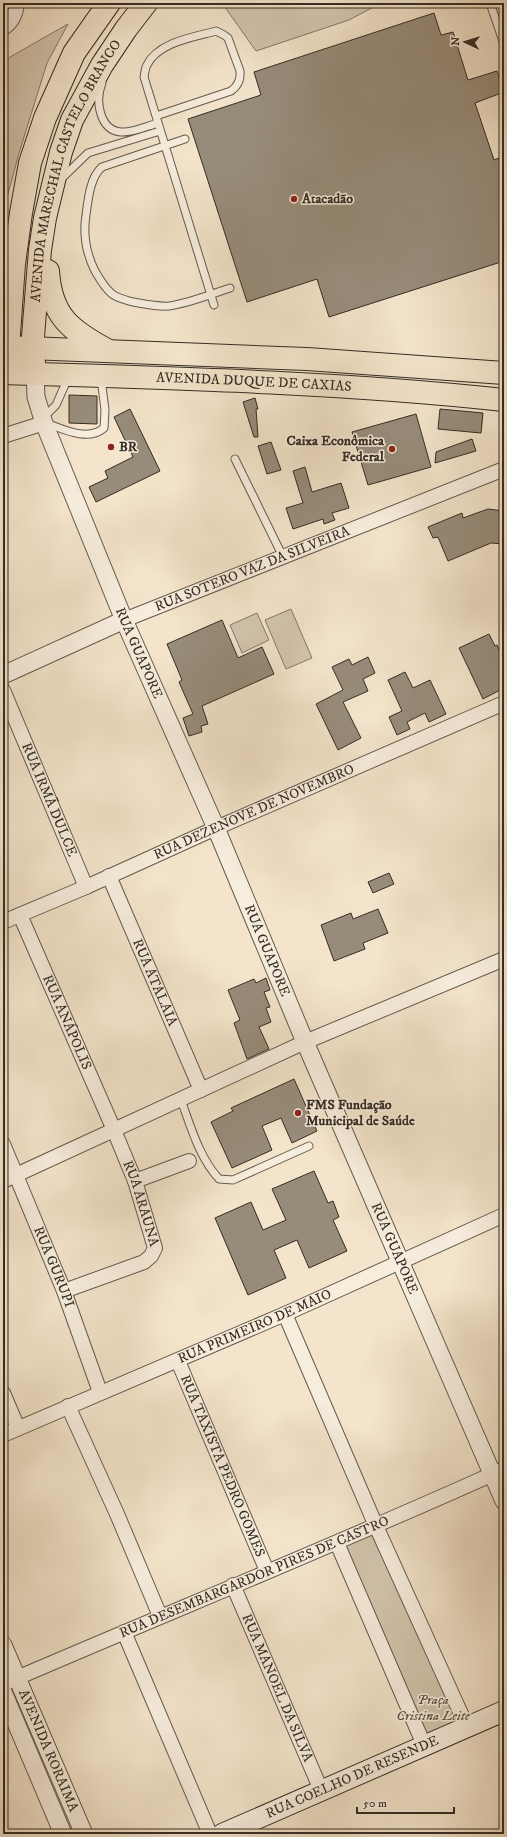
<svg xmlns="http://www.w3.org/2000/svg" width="507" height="1837" font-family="'IM FELL DW Pica',serif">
  <rect width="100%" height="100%" fill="#f3e4cb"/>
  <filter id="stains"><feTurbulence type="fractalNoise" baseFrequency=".005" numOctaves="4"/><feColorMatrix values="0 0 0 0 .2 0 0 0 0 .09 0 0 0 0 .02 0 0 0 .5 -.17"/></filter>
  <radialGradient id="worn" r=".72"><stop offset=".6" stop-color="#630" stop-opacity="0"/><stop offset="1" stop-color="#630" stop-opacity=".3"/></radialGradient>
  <path fill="#d3c5ae" stroke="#847868" d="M222,3H381L349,20L256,51Z
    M68,24L47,63L19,153L3,212V61Z
    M291,609L312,658L286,669L265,620Z
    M257,613L269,640L242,653L230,625Z
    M376,1526L467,1727L424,1745L337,1543Z"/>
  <path fill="#978c7a" stroke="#342c23" d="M434,13L441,35L453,32L468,80L497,71L504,92L475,103L494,160L504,156V261L329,317L317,279L247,302L188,119L261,95L254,72Z
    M69,395L97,396V424L69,423Z
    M255,398L258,409H256L258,437H254L243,402Z
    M130,409L160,471L96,502L89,487L108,478L105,471L133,457L114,417Z
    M440,409L483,413L481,433L438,429Z
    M416,414L431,467L368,485L352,432Z
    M472,439L476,451L435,463L436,452Z
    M271,442L281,470L267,474L258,446Z
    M305,467L312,492L341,483L349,508L332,513L335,520L324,524L323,519L293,529L286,508L303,503L293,471Z
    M488,509L504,511V544L491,543L448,561L438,537L433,538L428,527L462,513L463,518Z
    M222,620L238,658L262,647L274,674L202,706L208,724L201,726L202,732L189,736L183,718L193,714L179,682L182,680L167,644Z
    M489,634L495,646L497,645L504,661V688L483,699L459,648Z
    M368,657L375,673L363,679L368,691L343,702L361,738L338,750L316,704L343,690L332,667L349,659L352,665Z
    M405,672L413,688L430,680L446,714L429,722L425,713L407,722L410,729L397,735L389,717L402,711L388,680Z
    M389,873L394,884L373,893L368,882Z
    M378,909L388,933L363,943L365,949L334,961L321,925L351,913L353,919Z
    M266,978L270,990L264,992L270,1007L266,1008L271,1022L259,1027L269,1049L247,1059L234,1023L240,1020L228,990L254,979L256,983Z
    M294,1079L317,1131L292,1143L281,1118L262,1126L272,1150L232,1168L211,1122L233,1111L231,1108Z
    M314,1171L328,1203L333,1201L339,1217L333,1220L347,1251L309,1268L297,1240L274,1250L286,1278L248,1295L215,1218L251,1202L263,1230L286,1220L272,1189Z"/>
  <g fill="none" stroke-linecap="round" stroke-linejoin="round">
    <defs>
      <path id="service" d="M490,3L504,44
        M102,83C95,100 99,130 121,132C133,133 147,126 158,123
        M156,116L231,91C238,86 241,80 240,71L228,38L224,35L216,31C194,37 158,42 147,65C145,68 145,73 144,77L214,305
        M185,139L102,167C90,177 88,200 86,215C83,234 86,253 95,271C99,278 104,287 111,293C116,298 126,300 133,302C145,304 157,307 169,306C190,303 211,294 230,288
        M60,180L88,153L160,131
        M43,418L56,405L68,378
        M46,423C63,429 88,442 104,428L105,410L101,378
        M235,459L283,557
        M181,1100C191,1127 199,1157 219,1179L233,1180L309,1146"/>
      <g id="minor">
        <path d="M3,28C12,23 16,13 17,3"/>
        <path d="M3,436L44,423"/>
        <path id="s1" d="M124,620L504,469"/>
        <path id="s2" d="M3,690L86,887"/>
        <path id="s3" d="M109,876L201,1090"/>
        <path id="s4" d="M20,915L114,1130L135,1181L155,1248L151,1256L144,1262L64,1291"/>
        <path id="s5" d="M3,922L86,887L216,828L504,703"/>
        <path id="s6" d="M3,1144L64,1291L100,1392"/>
        <path d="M3,1181L305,1042L504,959"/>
        <path d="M135,1181L189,1161"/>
        <path d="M285,1314L376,1526L467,1727"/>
        <path id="s7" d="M178,1361L267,1571"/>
        <path d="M3,1393L18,1428"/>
        <path d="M68,1406L117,1514L160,1616"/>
        <path id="s8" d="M3,1435L285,1314L504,1215"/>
        <path d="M337,1543L424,1745"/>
        <path id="s9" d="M233,1585L321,1790"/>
        <path d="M124,1632L210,1834"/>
        <path id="s10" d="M3,1684C170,1612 338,1544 504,1469"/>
      </g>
      <g id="tertiary">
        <path id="s11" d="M35,374L36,397L44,423L124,620L216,828L305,1042L504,1501"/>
        <path d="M3,675L124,620"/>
        <path id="s12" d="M3,1645L84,1834"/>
        <path d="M3,1692L63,1834"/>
      </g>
      <g id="secondary">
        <path id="s13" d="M222,1834L504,1711"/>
      </g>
      <g id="primary">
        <path d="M48,271C51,316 70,330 107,350"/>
        <path d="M3,347L307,359L504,373"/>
        <path d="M12,362L8,348L14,264L21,213L30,163L45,118L74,53L109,3"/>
        <path id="s14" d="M34,363L32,349L40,250L45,218L61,152L72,120L102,65L126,29L146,3"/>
        <path id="s15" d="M3,373C170,378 338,382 504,400"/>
      </g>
    </defs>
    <use href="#service" stroke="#645a4d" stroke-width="9"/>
    <use href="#minor" stroke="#645a4d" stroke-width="16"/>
    <use href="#tertiary" stroke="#645a4d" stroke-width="19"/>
    <use href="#secondary" stroke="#342c23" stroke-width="22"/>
    <use href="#primary" stroke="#342c23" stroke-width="24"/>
    <use href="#service" stroke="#f7eddd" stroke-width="7"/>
    <use href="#minor" stroke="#f7eddd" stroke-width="14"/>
    <use href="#tertiary" stroke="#f7eddd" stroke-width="17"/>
    <use href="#secondary" stroke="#f7eddd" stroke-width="20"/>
    <use href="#primary" stroke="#f3e4cb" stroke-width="22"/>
  </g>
  <g fill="#8f2418" stroke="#f7eddd" stroke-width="1.5">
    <circle cx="294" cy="199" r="4"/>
    <circle cx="111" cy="447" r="4"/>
    <circle cx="392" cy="449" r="4"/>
    <circle cx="298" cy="1113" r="4"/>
  </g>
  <g text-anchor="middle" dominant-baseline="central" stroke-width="3" stroke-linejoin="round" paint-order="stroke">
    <g font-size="14" fill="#342c23" stroke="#f7eddd">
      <text stroke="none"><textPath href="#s14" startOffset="200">AVENIDA MARECHAL CASTELO BRANCO</textPath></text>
      <text stroke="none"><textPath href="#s15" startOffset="251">AVENIDA DUQUE DE CAXIAS</textPath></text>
      <text stroke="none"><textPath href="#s1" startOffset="138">RUA SOTERO VAZ DA SILVEIRA</textPath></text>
      <text stroke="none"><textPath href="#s11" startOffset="299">RUA GUAPORE</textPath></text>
      <text stroke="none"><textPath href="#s2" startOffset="119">RUA IRMÃ DULCE</textPath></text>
      <text stroke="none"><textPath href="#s5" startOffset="274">RUA DEZENOVE DE NOVEMBRO</textPath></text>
      <text stroke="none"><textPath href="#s11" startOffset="623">RUA GUAPORE</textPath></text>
      <text stroke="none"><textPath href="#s3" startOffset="116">RUA ATALAIA</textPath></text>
      <text stroke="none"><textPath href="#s4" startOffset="117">RUA ANÁPOLIS</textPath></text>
      <text stroke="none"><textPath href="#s4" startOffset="313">RUA ARAUNA</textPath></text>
      <text stroke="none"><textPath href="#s11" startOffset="947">RUA GUAPORE</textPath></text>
      <text stroke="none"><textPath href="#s6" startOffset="133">RUA GURUPI</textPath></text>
      <text stroke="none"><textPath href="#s8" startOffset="274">RUA PRIMEIRO DE MAIO</textPath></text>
      <text stroke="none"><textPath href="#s7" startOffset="114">RUA TAXISTA PEDRO GOMES</textPath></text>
      <text stroke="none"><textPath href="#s10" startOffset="273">RUA DESEMBARGARDOR PIRES DE CASTRO</textPath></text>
      <text stroke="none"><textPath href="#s9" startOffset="112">RUA MANOEL DA SILVA</textPath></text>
      <text stroke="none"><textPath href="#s12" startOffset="115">AVENIDA RORAIMA</textPath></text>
      <text stroke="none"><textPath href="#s13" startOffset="142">RUA COELHO DE RESENDE</textPath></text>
    </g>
    <g font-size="14" font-weight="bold" fill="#342c23" stroke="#f7eddd" text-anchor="start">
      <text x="302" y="199">Atacadão</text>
      <text x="384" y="441" text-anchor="end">Caixa Econômica<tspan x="384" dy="16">Federal</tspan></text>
      <text x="119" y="447">BR</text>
      <text x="306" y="1105">FMS Fundação<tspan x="306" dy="16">Municipal de Saúde</tspan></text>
    </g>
    <g font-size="14" font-style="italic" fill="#5c5246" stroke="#f7eddd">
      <text x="433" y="1700">Praça<tspan x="433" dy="16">Cristina Leite</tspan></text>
    </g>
  </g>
  <rect width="507" height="1837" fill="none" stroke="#f3e4cb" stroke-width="16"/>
  <rect x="4" y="4" width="499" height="1829" fill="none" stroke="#342c23" stroke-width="2"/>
  <rect x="8" y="8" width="491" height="1821" fill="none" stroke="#342c23"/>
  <g transform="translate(465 42) rotate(274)" stroke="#f7eddd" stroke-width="3" paint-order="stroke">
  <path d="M0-3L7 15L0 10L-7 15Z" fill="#342c23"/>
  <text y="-6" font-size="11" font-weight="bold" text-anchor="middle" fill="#342c23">N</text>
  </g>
  <path d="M357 1807v6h97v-6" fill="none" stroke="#342c23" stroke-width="2"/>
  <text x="363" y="1807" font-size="12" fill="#342c23" stroke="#f7eddd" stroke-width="3" paint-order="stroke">50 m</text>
  <rect width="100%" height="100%" filter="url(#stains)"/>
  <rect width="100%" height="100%" fill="url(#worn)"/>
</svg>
